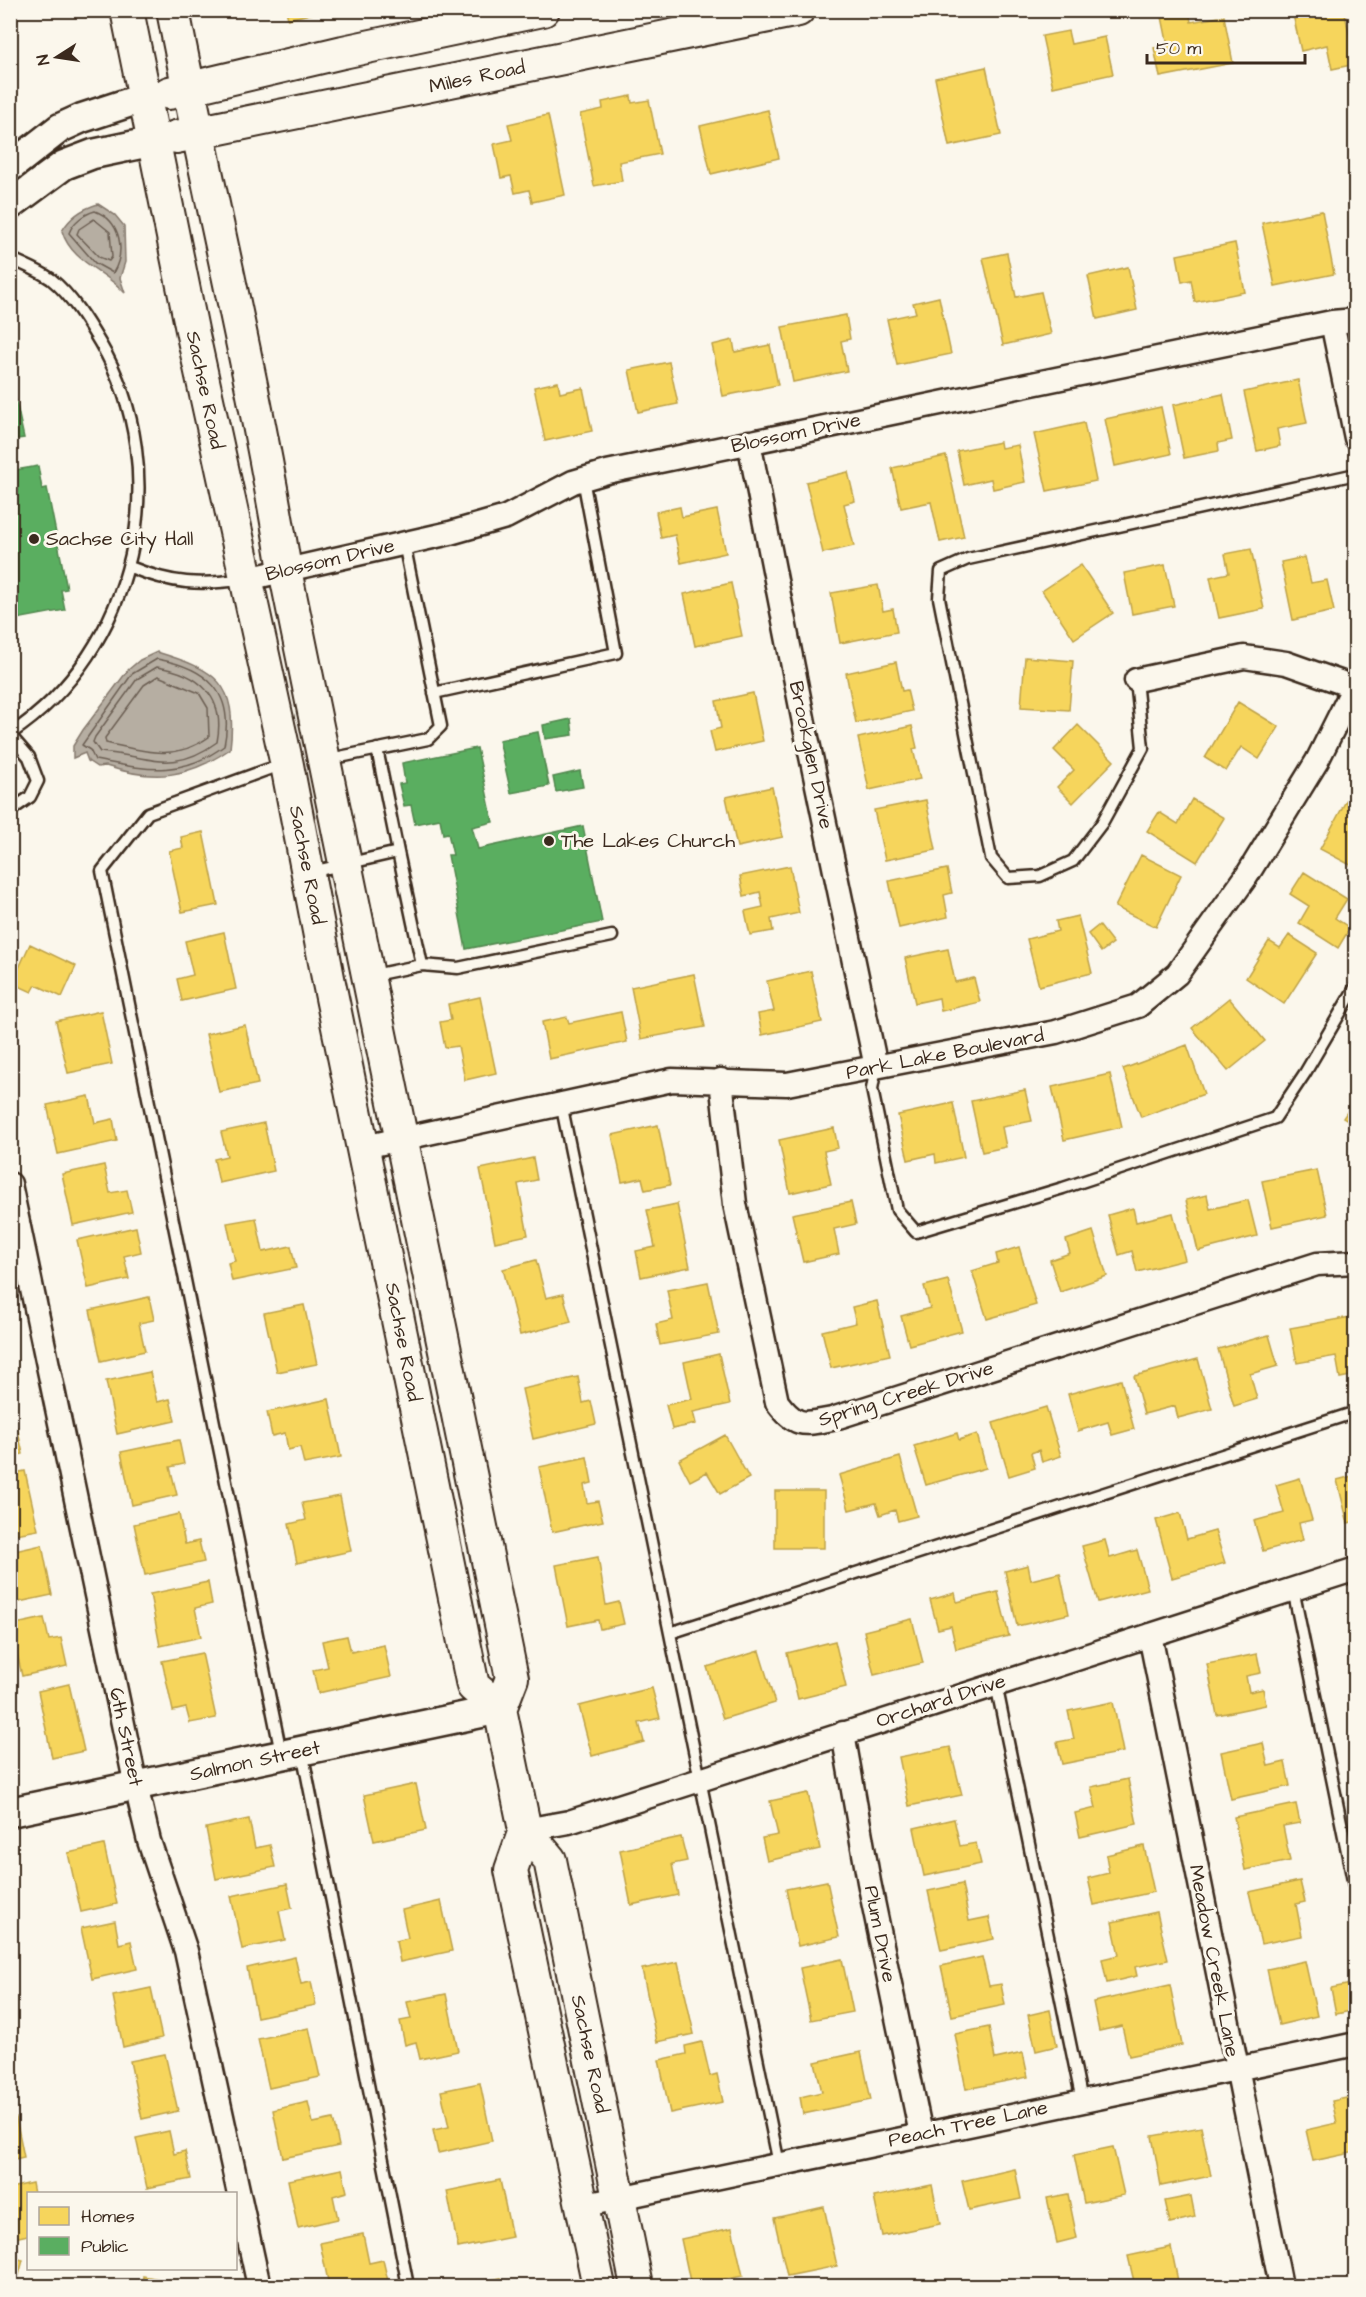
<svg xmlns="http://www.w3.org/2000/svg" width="1366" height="2297" font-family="'Architects Daughter',sans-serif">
  <rect width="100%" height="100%" fill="#fbf7ec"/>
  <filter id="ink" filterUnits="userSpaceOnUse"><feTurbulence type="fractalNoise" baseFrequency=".0167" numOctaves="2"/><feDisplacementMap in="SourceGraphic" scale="12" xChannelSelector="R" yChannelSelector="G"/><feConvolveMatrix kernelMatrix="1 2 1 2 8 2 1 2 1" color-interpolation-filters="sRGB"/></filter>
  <g filter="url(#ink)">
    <path fill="#b6aea2" stroke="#85796d" stroke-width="1.5" d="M98,204L115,215L124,226L125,262L120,278L125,293C106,271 71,262 62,231C70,217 81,209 98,204Z
      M157,652C216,670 238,682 230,749C189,778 154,782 106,766L97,767L88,761L85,753L73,758V746L83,730L128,670L140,660Z"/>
    <path fill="#f6d55c" stroke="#bea249" stroke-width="1.5" d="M286,10H319V12L288,19Z
      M1189,10L1191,22L1224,16L1233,63L1160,77L1154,48L1168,46L1161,12Z
      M1292,10H1344L1356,64L1332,69L1327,45L1301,51Z
      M1068,31L1071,44L1105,37L1113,74L1053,87L1042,36Z
      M986,67L1001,135L949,146L935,78Z
      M631,96L632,103L649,100L660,154L619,162L622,181L594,186L580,114L603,109L602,102Z
      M768,110L779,158L711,174L700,126Z
      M548,115L565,195L532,202L529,190L515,193L511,176L501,178L494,144L512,140L508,124Z
      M1322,211L1334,274L1275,286L1262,223Z
      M1235,243L1245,292L1195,302L1191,280L1182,282L1177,255Z
      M1007,253L1016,297L1041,292L1051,334L1003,345L983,258Z
      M1128,267L1137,310L1097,319L1088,276Z
      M939,297L951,354L897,365L887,319L916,313L913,303Z
      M846,315L850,339L841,341L847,371L793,382L782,327Z
      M733,340L735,352L770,345L778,385L723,396L712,345Z
      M669,362L678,404L638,412L629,370Z
      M1298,380L1307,423L1277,429L1280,446L1257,451L1244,392Z
      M558,382L560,393L583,388L592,431L545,441L534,387Z
      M1223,394L1232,440L1218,443L1219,451L1184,458L1173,405Z
      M1161,407L1171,454L1115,466L1105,419Z
      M1084,423L1096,481L1047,491L1034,434Z
      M1000,442L1001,448L1018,445L1025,482L993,489L991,479L964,485L957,451Z
      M946,456L964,537L940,542L931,502L901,508L892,468Z
      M848,472L855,501L844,504L854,546L823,553L806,482Z
      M680,507L682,517L717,510L726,553L681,563L675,535L661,538L656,512Z
      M1251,549L1264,609L1219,618L1210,577L1229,573L1225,554Z
      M1305,557L1311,583L1327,580L1334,611L1293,620L1281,562Z
      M1081,565L1113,613L1074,639L1042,591Z
      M1165,565L1174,606L1132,614L1124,573Z
      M731,583L742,636L695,646L684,594Z
      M878,585L883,611L893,609L897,632L840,643L831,593Z
      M1025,657L1073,661L1069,710L1021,707Z
      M896,662L902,691L907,690L912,711L856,723L846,673Z
      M753,693L763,741L715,752L710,731L721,728L716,701Z
      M1238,702L1279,727L1259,759L1241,747L1226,771L1205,758Z
      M1078,725L1114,761L1073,803L1057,787L1074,770L1054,750Z
      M912,726L917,748L913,749L920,779L869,790L858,738Z
      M772,787L783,837L737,847L726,797Z
      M1192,799L1224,818L1197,862L1147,831L1159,812L1178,824Z
      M1347,799L1356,803V868L1320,849Z
      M926,800L936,850L885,860L874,810Z
      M203,832L218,905L182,912L169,851L183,848L181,837Z
      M1141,855L1181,875L1156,927L1115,907Z
      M790,866L799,913L771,919L773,931L750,935L745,911L763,907L760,892L744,896L740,876Z
      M947,869L952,893L944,895L948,917L899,928L889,881Z
      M1304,872L1347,899L1335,918L1350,928L1338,948L1299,923L1309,906L1290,894Z
      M1078,916L1092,973L1039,986L1027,939L1058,931L1056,921Z
      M1099,925L1113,943L1101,952L1088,934Z
      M224,932L236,989L182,1001L177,979L193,975L185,941Z
      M1289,935L1317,953L1284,1004L1246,978L1269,941L1280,948Z
      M30,944L76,966L62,997L36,985L32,992L12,983Z
      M948,949L955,982L974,978L980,1002L941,1011L939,998L915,1003L905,958Z
      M811,971L822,1022L762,1035L758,1014L774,1011L767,981Z
      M694,974L705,1027L641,1039L631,987Z
      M480,997L496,1073L465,1080L458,1046L445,1048L440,1022L451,1020L448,1004Z
      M1229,998L1265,1041L1228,1071L1192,1028Z
      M101,1011L112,1064L68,1073L56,1021Z
      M621,1012L627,1042L549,1059L542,1022L567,1017L569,1023Z
      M245,1025L258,1084L219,1092L206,1034Z
      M1187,1045L1204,1094L1141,1117L1123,1069Z
      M1110,1074L1122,1127L1064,1140L1052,1087Z
      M1025,1090L1032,1121L1002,1127L1006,1147L982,1152L971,1101Z
      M89,1096L95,1123L113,1119L117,1141L58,1154L47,1105Z
      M1356,1099V1126L1343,1118Z
      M953,1103L964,1157L936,1163L935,1154L908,1160L898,1115Z
      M264,1123L274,1171L219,1183L214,1159L227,1156L221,1132Z
      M658,1125L670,1185L645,1190L642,1178L622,1182L612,1135Z
      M834,1128L838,1148L824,1151L831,1184L790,1193L779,1140Z
      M533,1158L537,1180L518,1184L528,1235L495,1242L480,1169Z
      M104,1165L110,1193L127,1190L132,1212L73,1225L62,1174Z
      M1317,1170L1327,1215L1272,1227L1262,1181Z
      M1207,1195L1210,1209L1248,1200L1257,1236L1198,1251L1186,1200Z
      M851,1202L856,1224L834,1229L839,1254L803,1262L792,1214Z
      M677,1204L690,1267L641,1277L636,1251L655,1247L647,1210Z
      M1133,1208L1136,1222L1173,1213L1185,1260L1137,1272L1132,1251L1119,1255L1108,1215Z
      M256,1218L263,1252L291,1246L296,1268L232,1281L228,1263L235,1261L227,1223Z
      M136,1227L141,1252L124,1256L129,1279L88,1288L77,1240Z
      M1093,1231L1107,1276L1060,1292L1050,1260L1070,1253L1066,1240Z
      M1019,1247L1036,1305L987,1319L972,1271L998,1263L996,1254Z
      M536,1260L546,1298L563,1294L571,1322L520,1335L503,1269Z
      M948,1280L962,1331L909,1345L901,1316L930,1308L924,1286Z
      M708,1282L719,1334L660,1345L656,1324L673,1320L667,1290Z
      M149,1297L154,1320L139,1323L145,1351L101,1361L90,1310Z
      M877,1301L890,1355L831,1368L822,1331L856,1323L852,1307Z
      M304,1305L317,1364L277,1372L264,1313Z
      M1356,1316V1375L1340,1378L1336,1356L1297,1363L1290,1328Z
      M1269,1335L1278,1366L1250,1374L1257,1399L1234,1406L1218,1349Z
      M719,1354L730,1404L693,1412L696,1424L672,1429L666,1405L692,1399L684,1362Z
      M1198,1359L1212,1409L1178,1418L1175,1406L1144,1414L1134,1376Z
      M150,1372L157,1402L170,1399L175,1421L117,1434L106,1381Z
      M578,1377L583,1403L591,1401L596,1424L533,1439L522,1389Z
      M1121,1380L1134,1429L1112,1435L1108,1422L1078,1431L1068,1394Z
      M329,1399L341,1457L304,1464L300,1447L288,1450L285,1433L272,1436L267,1412Z
      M1046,1407L1061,1456L1042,1462L1039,1450L1031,1453L1035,1468L1009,1476L993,1423Z
      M17,1427L23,1454L10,1457V1428Z
      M957,1433L959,1440L977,1434L986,1468L926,1485L914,1446Z
      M725,1435L749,1478L720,1494L707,1472L690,1481L679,1460Z
      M179,1440L184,1464L170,1467L177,1495L132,1505L121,1452Z
      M587,1457L592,1483L584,1485L587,1503L598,1501L603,1521L552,1532L539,1467Z
      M900,1457L917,1516L898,1521L895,1510L880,1515L876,1503L849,1510L839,1475Z
      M25,1471L38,1530L10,1535V1474Z
      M1356,1475V1521L1348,1523L1337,1480Z
      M1300,1478L1312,1520L1299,1523L1303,1540L1263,1551L1254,1521L1284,1513L1276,1485Z
      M775,1491H824V1548H775Z
      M340,1496L351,1551L297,1563L289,1524L306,1520L302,1503Z
      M1180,1513L1187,1539L1215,1531L1225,1563L1172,1578L1156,1520Z
      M179,1514L185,1544L199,1541L204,1562L145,1575L134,1524Z
      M1105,1540L1110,1558L1137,1550L1148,1589L1098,1602L1082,1546Z
      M42,1545L52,1595L14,1603L10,1586V1552Z
      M598,1557L606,1605L619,1602L624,1624L600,1629L598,1620L568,1626L556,1565Z
      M1028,1565L1031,1580L1060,1573L1069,1614L1017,1626L1005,1571Z
      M208,1582L212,1604L195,1608L201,1637L160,1646L150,1594Z
      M998,1592L1009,1636L956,1649L951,1626L938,1629L930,1600L955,1593L957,1602Z
      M44,1618L49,1640L61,1638L67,1666L22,1676L11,1625Z
      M1356,1618V1645L1350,1619Z
      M912,1619L923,1663L874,1675L864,1631Z
      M347,1636L351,1652L384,1645L391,1677L318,1693L313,1670L328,1667L322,1641Z
      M835,1641L846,1687L798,1699L787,1653Z
      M759,1651L775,1703L723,1719L707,1667Z
      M202,1653L216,1718L190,1723L186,1708L173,1711L162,1661Z
      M1257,1654L1261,1673L1246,1676L1249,1692L1263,1689L1266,1705L1217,1715L1207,1664Z
      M69,1684L84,1751L52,1758L38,1691Z
      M652,1688L660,1718L639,1723L644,1742L592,1756L579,1706Z
      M1113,1702L1123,1752L1062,1764L1057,1742L1074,1739L1068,1711Z
      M1263,1743L1268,1766L1285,1762L1290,1786L1231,1799L1221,1752Z
      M950,1747L962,1795L909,1806L899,1757Z
      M1128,1779L1137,1824L1080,1837L1075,1813L1096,1808L1091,1787Z
      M416,1784L426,1830L374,1841L364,1795Z
      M808,1793L820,1849L767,1861L762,1838L778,1835L770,1801Z
      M1296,1804L1300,1823L1283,1826L1290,1861L1245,1870L1234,1817Z
      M249,1819L255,1848L270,1845L275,1867L216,1879L206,1828Z
      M954,1819L960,1846L976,1843L981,1864L924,1876L914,1828Z
      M681,1837L687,1861L672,1864L678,1895L631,1905L620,1850Z
      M104,1845L117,1904L81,1912L68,1853Z
      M1144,1846L1154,1892L1094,1905L1088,1878L1109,1873L1106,1855Z
      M827,1881L839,1937L798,1946L786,1889Z
      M1300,1881L1305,1902L1296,1904L1302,1936L1261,1944L1249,1892Z
      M287,1884L292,1908L279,1911L285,1940L242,1949L231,1896Z
      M962,1884L969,1921L989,1917L994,1939L941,1950L928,1891Z
      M441,1901L452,1951L400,1962L396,1941L408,1938L402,1910Z
      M1157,1912L1168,1960L1135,1967L1137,1976L1107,1983L1102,1959L1119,1955L1112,1922Z
      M115,1921L119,1944L131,1941L137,1969L92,1979L81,1928Z
      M295,1957L301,1984L311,1982L316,2005L257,2017L247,1968Z
      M982,1957L989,1986L1001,1984L1005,2005L952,2016L941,1966Z
      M842,1959L853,2012L811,2020L800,1968Z
      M1305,1961L1317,2016L1279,2025L1267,1969Z
      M678,1962L694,2034L657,2042L642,1969Z
      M1356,1983V2010L1336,2014L1331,1988Z
      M1170,1985L1182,2045L1129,2056L1122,2026L1099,2031L1093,2002Z
      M151,1988L162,2038L123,2047L113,1996Z
      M446,1994L458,2051L420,2059L416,2042L405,2045L400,2021L411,2019L407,2002Z
      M1050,2010L1057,2046L1036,2051L1028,2015Z
      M989,2027L995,2059L1023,2053L1028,2077L966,2089L955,2034Z
      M309,2028L320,2077L269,2088L258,2039Z
      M702,2042L710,2076L717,2074L723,2102L670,2113L659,2060L686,2054L685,2046Z
      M861,2052L871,2100L803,2114L800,2097L822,2092L815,2062Z
      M165,2054L178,2111L142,2119L130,2061Z
      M480,2083L492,2141L438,2153L433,2130L449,2127L441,2091Z
      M1356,2096V2152L1313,2161L1306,2130L1337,2123L1332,2101Z
      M308,2102L313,2123L333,2119L339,2146L283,2158L273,2110Z
      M16,2118L24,2157L10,2160V2120Z
      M1201,2127L1211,2176L1161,2186L1152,2136Z
      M169,2131L174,2154L185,2151L191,2179L147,2188L136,2138Z
      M1113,2147L1124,2195L1084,2203L1074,2155Z
      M342,2169L347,2192L333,2196L338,2219L298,2228L288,2180Z
      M1015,2169L1021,2199L969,2210L962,2181Z
      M500,2180L512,2237L458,2248L447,2191Z
      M32,2183L34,2194H28V2235L10,2239V2188Z
      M932,2185L940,2224L882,2236L874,2197Z
      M1068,2194L1077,2238L1057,2243L1047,2198Z
      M1191,2196L1195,2217L1170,2223L1165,2201Z
      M824,2207L837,2266L787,2276L774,2218Z
      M732,2228L743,2276L691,2286L681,2239Z
      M363,2234L369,2263L383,2260L388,2281L364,2286H329L320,2243Z
      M1171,2247L1179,2286H1135L1128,2256Z
      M10,2257L23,2260L16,2286H10Z
      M143,2276L199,2286H142Z
      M501,2278L503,2286H467L466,2285Z"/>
    <path fill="#5aae61" stroke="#51864d" stroke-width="1.5" d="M10,373L24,438L10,440Z
      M38,466L42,489L47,488L67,589L61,590L65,610L11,620L14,636L10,641V471Z
      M571,719L573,735L545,739L543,725Z
      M538,732L549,786L511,793L499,740Z
      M477,748L493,822L472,827L478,849L583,826L602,922L466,949L448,855H453L448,833L443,834L440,819L415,824L411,805L404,806L399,784L405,783L402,763Z
      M580,771L583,787L556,792L553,777Z"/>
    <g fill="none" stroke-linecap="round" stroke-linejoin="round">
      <path stroke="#6c5f53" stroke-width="1.5" d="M95,211C121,221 126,251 113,273L95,263L69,233C73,222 84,214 95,211Z
        M94,219L110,232L112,257L109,261L99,257L77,234L79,229Z
        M157,659C207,668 235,692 224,746C180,779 144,769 95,760L90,750L82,745L132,674Z
        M157,667C199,673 226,697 217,742C171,776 148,755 100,752L93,742L95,737L137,679Z
        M158,676L199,693L208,708L209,737C174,762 144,751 106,743L105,738L144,685Z"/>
      <defs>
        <path id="service" d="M10,258C24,265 38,270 51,279C72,296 87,321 100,343C176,471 136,651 10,734
          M130,567C171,584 201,586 244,579
          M1136,680L1143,748L1102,823L1073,861L1040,876L1008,878L991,858L939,598L941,571L968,559L1356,474
          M434,693L616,653L583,479
          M10,735L29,757L38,781L30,797L10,811
          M377,749L398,852
          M325,760L428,739L441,726L404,543
          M311,872L398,852L422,965
          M369,976L422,965L458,968L612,936
          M876,1067L872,1089L897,1210L916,1232L1063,1188L1275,1118L1305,1073L1356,986
          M561,1103L779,2164
          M1293,1589L1356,1895
          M670,1633L1356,1412
          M996,1684L1082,2101
          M302,1751L408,2286
          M281,1753L102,871L148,813L266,770L285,765"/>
        <path id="minor" d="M1332,322L1356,438
          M749,442L804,723L876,1067
          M247,579L450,533L506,517L573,482L607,472L1332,322L1356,320
          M1136,680L1244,657L1286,663L1354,687
          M721,1080L735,1204L777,1402C796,1427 802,1425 832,1419L1317,1264L1356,1262
          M364,1147L672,1080L787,1084L1056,1032L1138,1006L1177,974L1246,877L1317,761L1356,683
          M10,1184L136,1786L149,1841L186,1951L259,2286
          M1150,1635L1281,2286
          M843,1733L869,1882L921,2134
          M525,1830L569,1822L700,1780L1356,1569
          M581,2206L1356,2044"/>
        <path id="tertiary" d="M10,167L60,128L82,118L146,97
          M10,205L64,165L93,154L155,141
          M10,1812L500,1709"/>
        <path id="secondary" d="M127,10L193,335L287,765L329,983L473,1686L500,1709
          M173,10C209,197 255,382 285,570L512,1678L500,1709L525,1830L550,1860L637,2286
          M169,93L343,52L543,10
          M176,137L798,10
          M525,1830L511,1870L599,2286"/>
      </defs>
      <use href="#service" stroke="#3b2a1e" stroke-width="15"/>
      <use href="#minor" stroke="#3b2a1e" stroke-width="27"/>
      <use href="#tertiary" stroke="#3b2a1e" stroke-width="33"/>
      <use href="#secondary" stroke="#3b2a1e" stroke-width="36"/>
      <use href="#service" stroke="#fbf7ec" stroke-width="10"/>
      <use href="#minor" stroke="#fbf7ec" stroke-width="22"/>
      <use href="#tertiary" stroke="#fbf7ec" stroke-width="28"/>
      <use href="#secondary" stroke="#fbf7ec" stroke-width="32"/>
    </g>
  </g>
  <g fill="#3b2a1e" stroke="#fbf7ec" stroke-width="2">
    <circle cx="34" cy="539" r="6"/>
    <circle cx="549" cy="841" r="6"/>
  </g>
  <g text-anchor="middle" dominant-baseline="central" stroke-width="6" stroke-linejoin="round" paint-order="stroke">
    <g font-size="20" fill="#3b2a1e" stroke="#fbf7ec">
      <text transform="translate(477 77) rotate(-12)">Miles Road</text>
      <text transform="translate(205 390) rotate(78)">Sachse Road</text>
      <text transform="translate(796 433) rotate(-12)">Blossom Drive</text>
      <text transform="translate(330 560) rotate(-13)">Blossom Drive</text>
      <text transform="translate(811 755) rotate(78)">Brookglen Drive</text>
      <text transform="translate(307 865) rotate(79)">Sachse Road</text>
      <text transform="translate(945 1054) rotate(-11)">Park Lake Boulevard</text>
      <text transform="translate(403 1342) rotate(79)">Sachse Road</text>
      <text transform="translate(906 1394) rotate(-17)">Spring Creek Drive</text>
      <text transform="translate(941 1701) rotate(-18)">Orchard Drive</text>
      <text transform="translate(126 1737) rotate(78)">6th Street</text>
      <text transform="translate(255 1761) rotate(-12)">Salmon Street</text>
      <text transform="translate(880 1934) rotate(79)">Plum Drive</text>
      <text transform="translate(1214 1961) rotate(79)">Meadow Creek Lane</text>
      <text transform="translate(590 2054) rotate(78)">Sachse Road</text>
      <text transform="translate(968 2124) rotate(-12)">Peach Tree Lane</text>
    </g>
    <g font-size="20" fill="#3b2a1e" stroke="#fbf7ec" text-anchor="start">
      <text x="46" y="539">Sachse City Hall</text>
      <text x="561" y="841">The Lakes Church</text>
    </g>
  </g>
  <rect width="1366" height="2297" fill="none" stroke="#fbf7ec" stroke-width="36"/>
  <rect x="18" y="18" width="1330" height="2261" fill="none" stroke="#3b2a1e" stroke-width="2" filter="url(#ink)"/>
  <rect x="27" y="2192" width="210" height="78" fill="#fbf7ec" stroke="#aea59a" stroke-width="1.5"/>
  <rect x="39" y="2207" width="30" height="18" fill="#f6d55c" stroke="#aea59a" stroke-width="1.5"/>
  <text x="81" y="2222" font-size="18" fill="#3b2a1e">Homes</text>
  <rect x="39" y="2237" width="30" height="18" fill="#5aae61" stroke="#aea59a" stroke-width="1.5"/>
  <text x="81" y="2252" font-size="18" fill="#3b2a1e">Public</text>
  <g transform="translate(57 57) rotate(258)" stroke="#fbf7ec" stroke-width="4.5" paint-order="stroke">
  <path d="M0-4.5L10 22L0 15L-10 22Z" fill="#3b2a1e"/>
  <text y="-9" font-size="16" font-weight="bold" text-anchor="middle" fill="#3b2a1e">N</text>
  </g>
  <path d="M1147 54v9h158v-9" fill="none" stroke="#3b2a1e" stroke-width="3"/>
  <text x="1156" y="54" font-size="18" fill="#3b2a1e" stroke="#fbf7ec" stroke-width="4.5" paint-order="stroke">50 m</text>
</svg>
